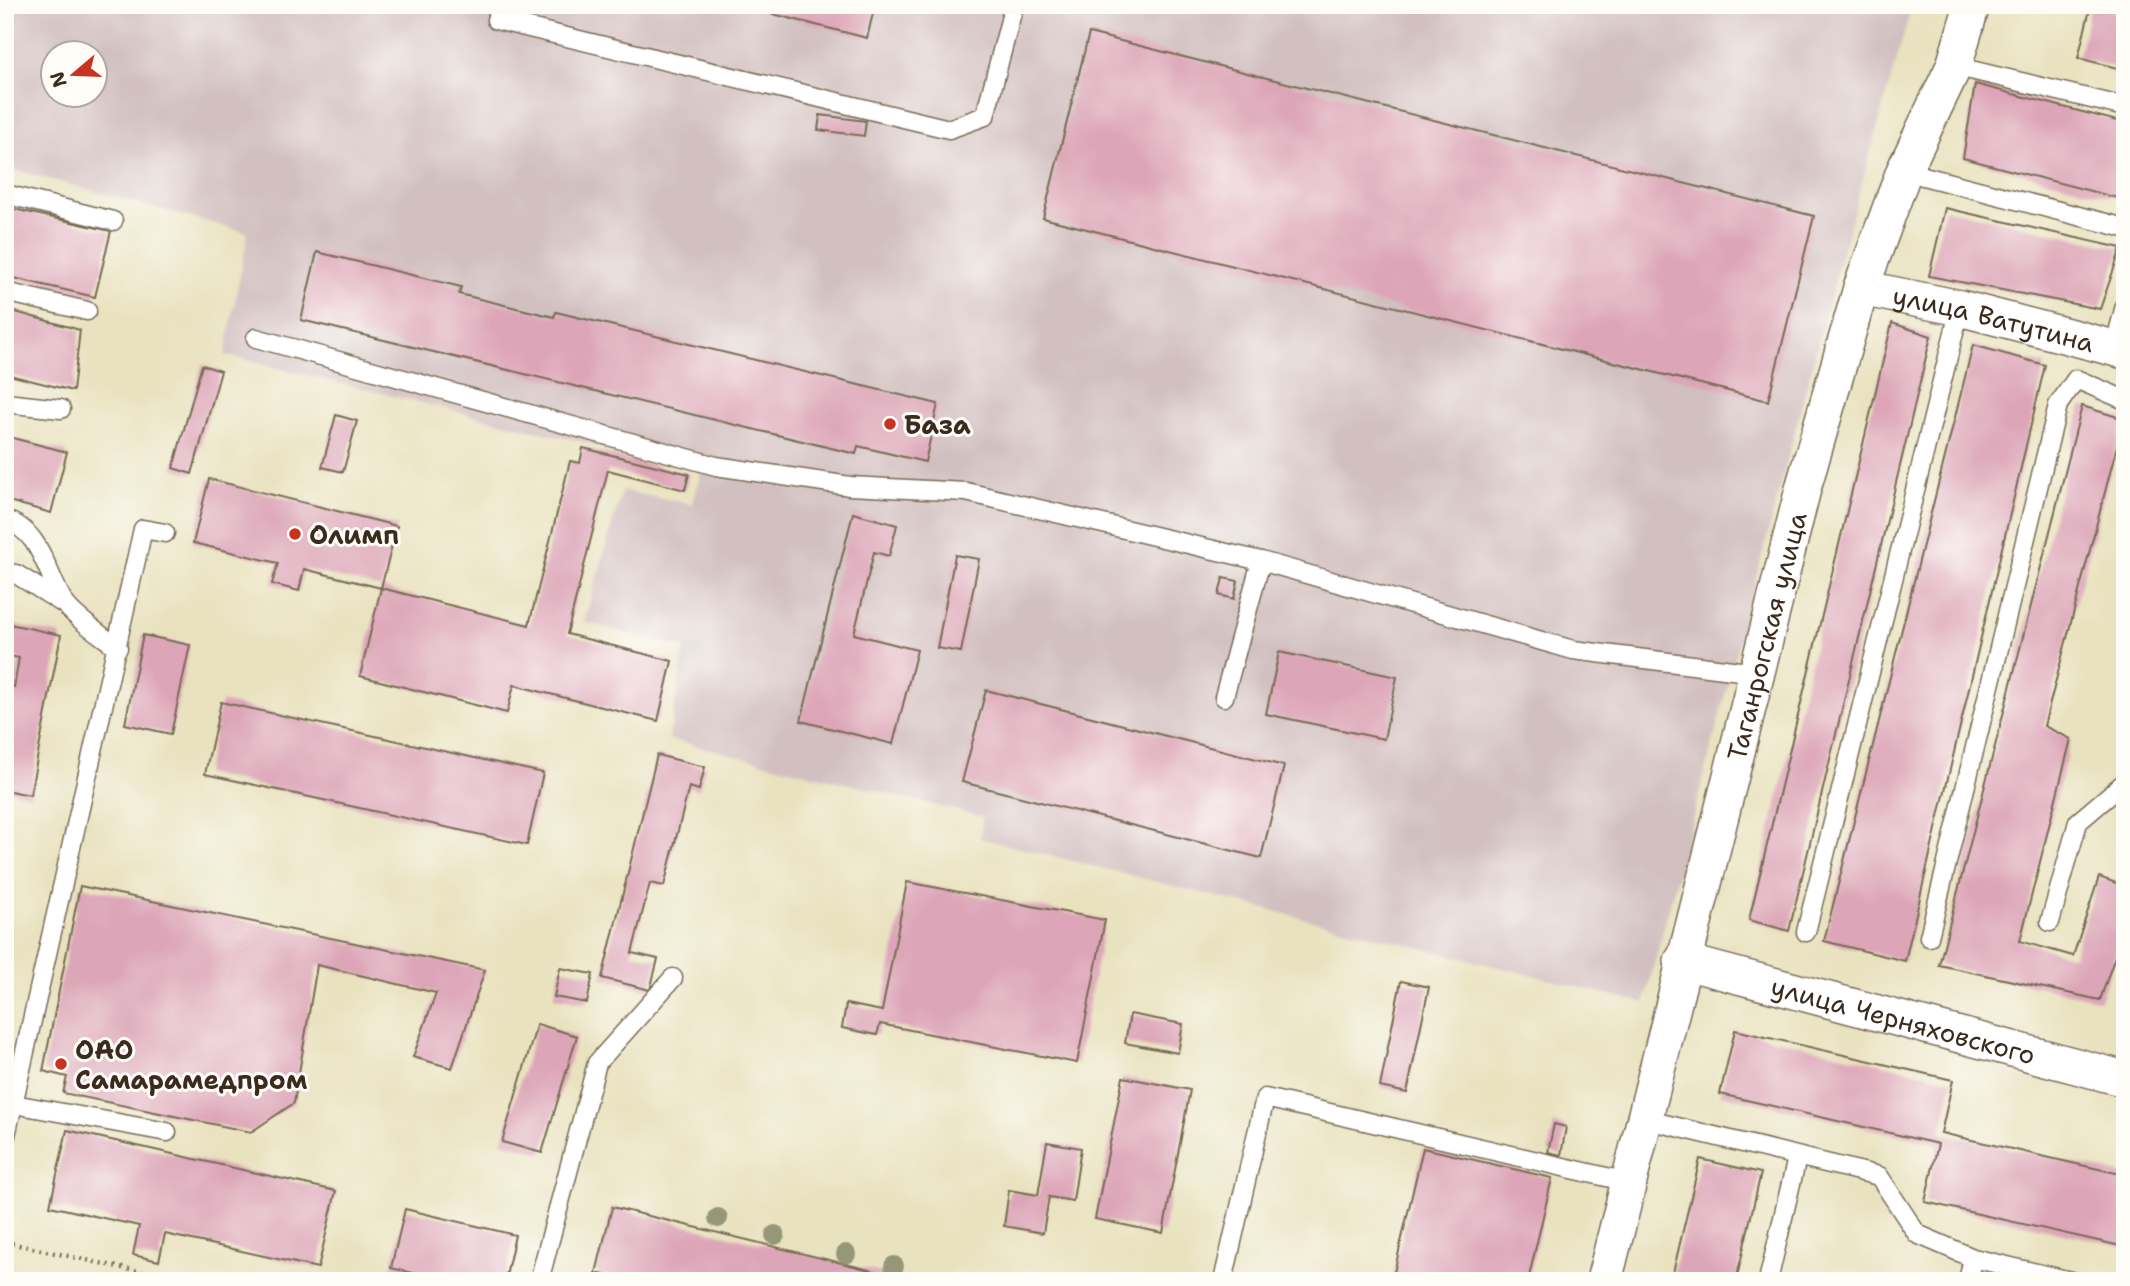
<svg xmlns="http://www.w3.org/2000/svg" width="2130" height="1286" font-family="'Shantell Sans',sans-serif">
  <rect width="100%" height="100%" fill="#fdfcf7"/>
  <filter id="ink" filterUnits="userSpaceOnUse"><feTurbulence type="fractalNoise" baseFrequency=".0143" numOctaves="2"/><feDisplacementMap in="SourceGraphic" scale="14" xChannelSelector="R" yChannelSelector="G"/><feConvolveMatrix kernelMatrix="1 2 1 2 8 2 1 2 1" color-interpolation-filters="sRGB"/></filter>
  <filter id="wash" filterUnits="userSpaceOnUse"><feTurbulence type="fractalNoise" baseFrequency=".00686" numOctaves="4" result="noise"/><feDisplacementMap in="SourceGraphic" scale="28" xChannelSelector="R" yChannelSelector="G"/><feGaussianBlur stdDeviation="1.57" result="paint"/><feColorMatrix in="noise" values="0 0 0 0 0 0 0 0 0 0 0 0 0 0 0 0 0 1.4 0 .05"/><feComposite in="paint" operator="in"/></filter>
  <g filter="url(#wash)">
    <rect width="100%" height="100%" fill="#e9e2bf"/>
    <path fill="#d2bfc0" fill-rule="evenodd" d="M5,5H1912L1841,256L1644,1003L980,838L983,817L669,739L685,648L584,622L622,491L692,504L701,471L225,355L248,233L5,167ZM52,52H94V94H52Z"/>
    <g id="blocks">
      <path fill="#dda6b8" d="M738,5H875L867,38Z
        M2091,5L2125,7V70L2078,58Z
        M1089,33L1814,216L1768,401L1043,218Z
        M1975,84L2125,123V200L1963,158Z
        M820,115L866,121L864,136L818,130Z
        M5,207L111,231L95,297L5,276Z
        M1945,208L2121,248L2100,309L1929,276Z
        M317,252L461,287L459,294L554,317L556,312L938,404L925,462L858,446L856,454L301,320Z
        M5,309L80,330L73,391L5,374Z
        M1892,323L1931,336L1789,931L1749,920Z
        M1973,345L2045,365L1905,961L1824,941Z
        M202,365L221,371L192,474L173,468Z
        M2082,406L2124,419L2044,726L2071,739L2020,941L2073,956L2099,877L2125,886V927L2100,1000L1939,965Z
        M336,415L357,421L343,472L322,467Z
        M5,436L67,452L51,513L5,500Z
        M583,448L689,474L685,490L608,470L567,634L672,661L658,721L514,685L507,713L360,676L381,588L529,625L570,461L580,463Z
        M209,479L397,526L381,588L304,569L299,591L272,584L278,563L193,543Z
        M853,513L897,525L889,556L874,552L854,634L917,650L893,744L801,721Z
        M955,555L979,559L961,652L937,648Z
        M1223,578L1238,581L1234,599L1219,595Z
        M5,623L61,635L30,795L5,790V685L14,687L19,658L5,655Z
        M143,635L190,645L171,734L125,724Z
        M1279,652L1397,677L1384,739L1266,714Z
        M986,690L1284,766L1261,858L962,782Z
        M221,702L543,773L527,845L205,774Z
        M657,755L705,767L699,790L689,787L664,886L650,883L632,953L658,959L650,990L602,978Z
        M907,882L1105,920L1077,1063L880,1024L877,1035L842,1028L846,1004L882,1011Z
        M80,886L485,970L452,1068L413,1057L436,993L317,965L294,1103L251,1132L63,1093L67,1077L43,1071Z
        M560,968L593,974L587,1003L554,997Z
        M1401,981L1429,987L1407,1093L1380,1087Z
        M1130,1014L1183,1024L1178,1053L1125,1043Z
        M537,1024L577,1036L542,1153L502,1142Z
        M1735,1030L1953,1080L1941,1133L2125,1175V1247L1925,1202L1938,1144L1720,1094Z
        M1123,1077L1190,1090L1163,1233L1095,1219Z
        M1554,1124L1566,1127L1561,1155L1548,1152Z
        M67,1130L336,1191L318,1268L165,1234L159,1261L133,1255L139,1226L50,1206Z
        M1047,1142L1081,1148L1073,1201L1049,1197L1043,1233L1004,1226L1009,1190L1038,1195Z
        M1423,1148L1552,1178L1528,1281H1392Z
        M1700,1159L1761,1173L1736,1281H1671Z
        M612,1207L911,1280V1281H629L596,1273Z
        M405,1209L515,1235L505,1281H446L391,1268Z"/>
    </g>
  </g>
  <g filter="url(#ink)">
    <use href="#blocks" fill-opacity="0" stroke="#786a56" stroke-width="2"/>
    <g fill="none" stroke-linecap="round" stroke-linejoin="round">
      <defs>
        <path id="service" d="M496,20L949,129L985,116L1014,5
          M1954,66L2125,107
          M1904,171L2125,228
          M5,194L113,221
          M5,292L87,311
          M256,338L716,466L850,486L966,492L1261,561L1573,650L1756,673
          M2114,348L2125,306
          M5,403L61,409
          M5,520C42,531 46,574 64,602C73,617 103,636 118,648
          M5,572L16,574L64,604
          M1224,697L1261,561
          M2050,922L2078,822L2125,782
          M1806,932L1960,308
          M1929,937L2058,405L2076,379L2125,400
          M14,1104L167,1132
          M1644,1119L1879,1176L1917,1234L1973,1258L2071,1281
          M5,1140L143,529L165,533
          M539,1281L597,1063L673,978
          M1223,1281L1265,1098L1628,1182
          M1768,1281L1797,1158
          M1968,1281L1973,1258"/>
        <g id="minor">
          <path id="s1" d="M1861,288L1960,308L2125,351"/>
          <path id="s2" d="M1682,961L2125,1079"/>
          <path id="s3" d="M1604,1281L1804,485L1861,288L1904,171L1954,66L1972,5"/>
        </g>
      </defs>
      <use href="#service" stroke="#786a56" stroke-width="21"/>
      <use href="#minor" stroke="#786a56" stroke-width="38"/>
      <path stroke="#786a56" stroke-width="4.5" stroke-dasharray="2 5" stroke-linecap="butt" d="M5,1242L181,1281"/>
      <use href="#service" stroke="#fff" stroke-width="18"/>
      <use href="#minor" stroke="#fff" stroke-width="35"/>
    </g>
    <g fill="#959778">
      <circle cx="718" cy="1218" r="10"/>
      <circle cx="775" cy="1235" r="10"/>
      <circle cx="846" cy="1254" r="10"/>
      <circle cx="894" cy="1266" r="10"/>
    </g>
  </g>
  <g fill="#c8321e" stroke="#fdfcf7" stroke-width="2.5">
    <circle cx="890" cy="424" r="7"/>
    <circle cx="295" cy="534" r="7"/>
    <circle cx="61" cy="1064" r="7"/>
  </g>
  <g text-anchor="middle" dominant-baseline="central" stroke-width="6" stroke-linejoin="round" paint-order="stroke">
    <g font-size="26" fill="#3b2a1e" stroke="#fdfcf7">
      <text stroke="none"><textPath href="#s1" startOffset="136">улица Ватутина</textPath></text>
      <text stroke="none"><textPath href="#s3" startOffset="665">Таганрогская улица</textPath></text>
      <text stroke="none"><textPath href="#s2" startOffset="229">улица Черняховского</textPath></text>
    </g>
    <g font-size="26" font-weight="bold" fill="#3b2a1e" stroke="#fdfcf7" text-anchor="start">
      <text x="904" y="424">База</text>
      <text x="309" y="534">Олимп</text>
      <text x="75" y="1049">ОАО<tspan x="75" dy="30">Самарамедпром</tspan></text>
    </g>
  </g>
  <rect width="2130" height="1286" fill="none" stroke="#fdfcf7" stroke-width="28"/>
  <g transform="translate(74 74) rotate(251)"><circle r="33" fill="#fdfcf7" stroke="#afa8a0" stroke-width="2"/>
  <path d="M0-5L12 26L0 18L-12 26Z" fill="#c8321e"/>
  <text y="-10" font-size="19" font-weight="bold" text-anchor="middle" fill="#3b2a1e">N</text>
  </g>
</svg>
